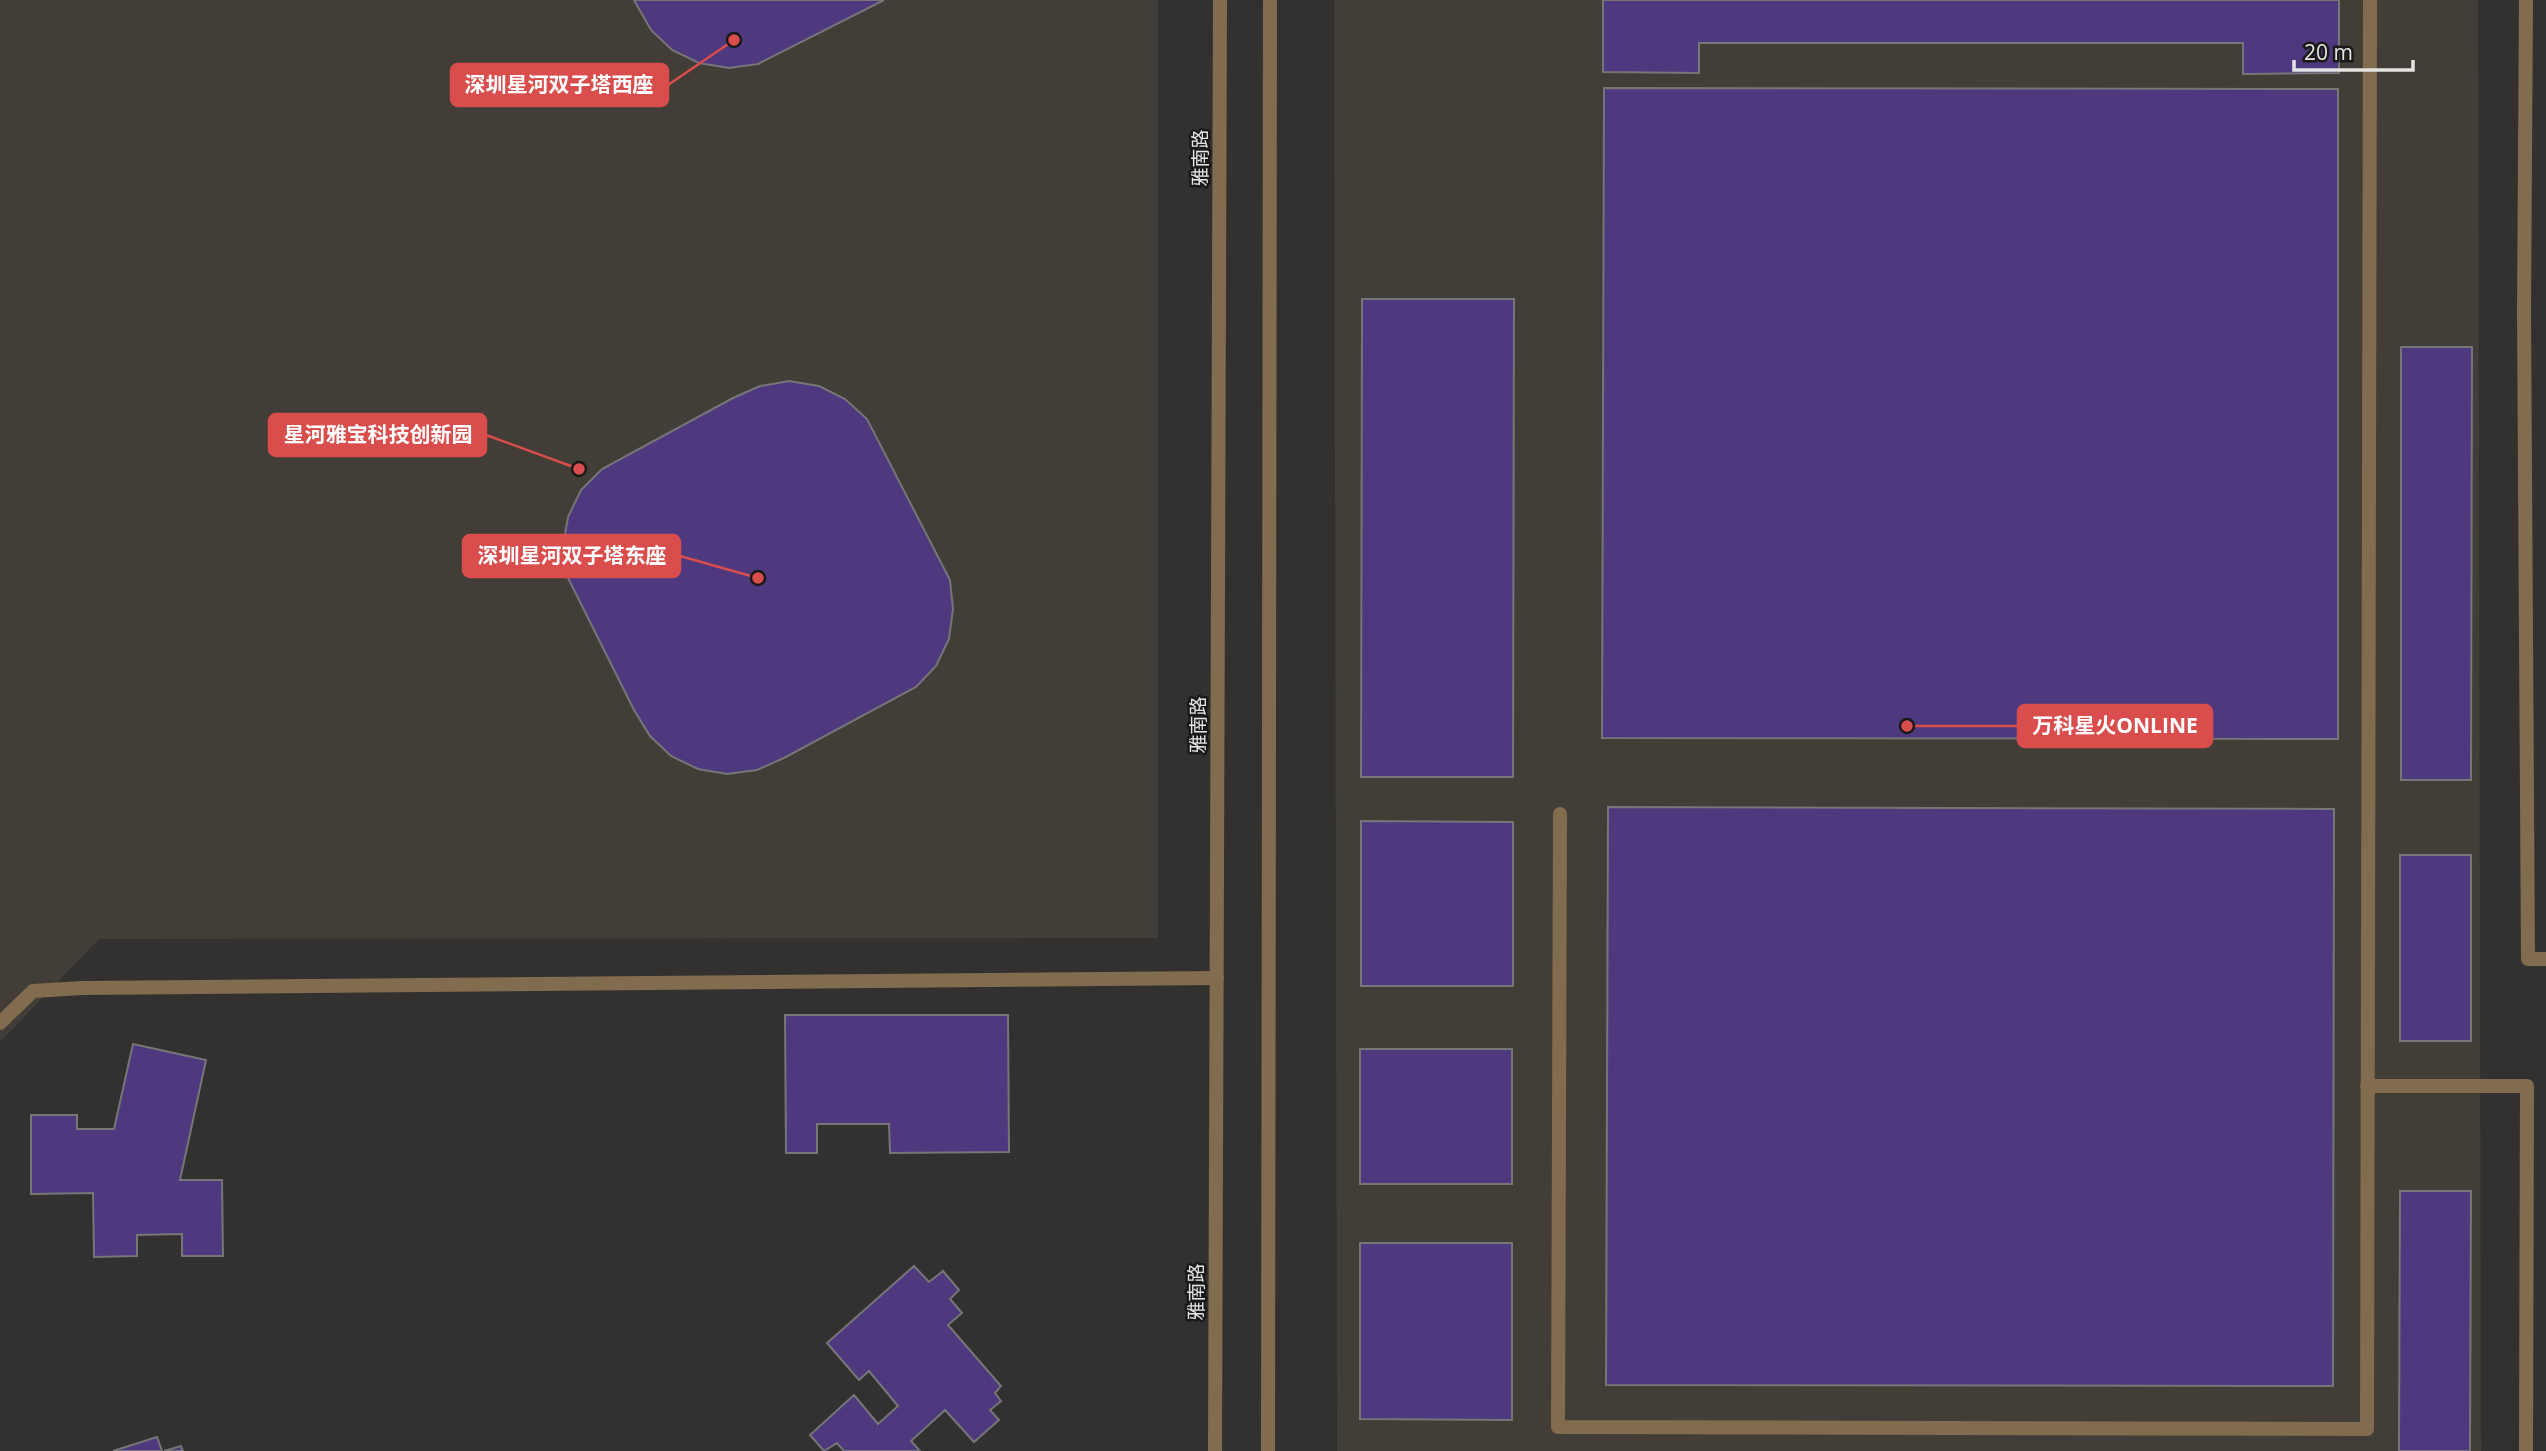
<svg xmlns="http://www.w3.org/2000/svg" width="2546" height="1451" font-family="'Open Sans','Noto Sans SC',sans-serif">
  <rect width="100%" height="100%" fill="#33312f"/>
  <path fill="#423d36" d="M0,0H1158V938L99,939L0,1042Z
    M1334,0H2478L2481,1451H1337Z"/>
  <path fill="#4e397f" stroke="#767578" stroke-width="2" d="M634,0H884L758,64L729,68L699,63L672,50L651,30Z
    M1603,0H2339V73L2243,74V43H1699V73L1603,72Z
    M1604,88L2338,89V739L1602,738Z
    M1362,299H1514L1513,777H1361Z
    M2401,347H2472L2471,780H2401Z
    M789,381L819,386L845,399L867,419L950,580L953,609L949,639L936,666L916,687L784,758L757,770L727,774L698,769L671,756L650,736L634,710L567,576L563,546L568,517L581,490L602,469L733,398L760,386Z
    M1608,807L2334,809L2333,1386L1606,1385Z
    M1361,821L1513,822V986H1361Z
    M2400,855H2471V1041H2400Z
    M785,1015H1008L1009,1152L890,1153L889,1124H817V1153H786Z
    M133,1044L206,1060L180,1180H222L223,1256H182V1234L137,1235V1256L94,1257L93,1193L31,1194V1115H77V1129H114Z
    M1360,1049H1512V1184H1360Z
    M2400,1191H2471L2470,1451H2399Z
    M1360,1243H1512V1420L1360,1419Z
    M914,1266L929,1282L943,1271L959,1290L950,1299L962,1313L948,1325L1001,1386L995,1393L1001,1401L990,1410L999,1420L974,1442L945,1410L911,1441L920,1451H844L837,1443L824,1451L810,1435L854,1395L878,1424L898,1406L869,1371L859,1380L827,1343Z
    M157,1437L162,1451H113Z
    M181,1446L183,1451H164Z"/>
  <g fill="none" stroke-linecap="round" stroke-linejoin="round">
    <path stroke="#826c4f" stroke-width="14" d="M1560,814L1558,1427L2367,1429L2370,0
      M2367,1086H2527L2526,1451"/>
    <path stroke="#826c4f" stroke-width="14" d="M2526,0L2524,312L2528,959H2546
      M0,1023L33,991L82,988L1217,978"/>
    <path stroke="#826c4f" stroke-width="14" d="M1215,1451L1220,0
      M1268,1451L1270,0"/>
  </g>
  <g text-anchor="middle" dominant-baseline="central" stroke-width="5" stroke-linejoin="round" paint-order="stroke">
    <g font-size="19" fill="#e5e4e2" stroke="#1a1918">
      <text transform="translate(1200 158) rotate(-90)">雅南路</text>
      <text transform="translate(1198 725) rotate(-90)">雅南路</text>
      <text transform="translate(1196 1292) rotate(-90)">雅南路</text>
    </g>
  </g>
  <path fill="none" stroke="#d94e4d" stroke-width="2.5" d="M734 40L668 85M579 469L486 435M758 578L680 556M1907 726L2018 726"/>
  <g fill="#d94e4d" stroke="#1a1918" stroke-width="2.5">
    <circle cx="734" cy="40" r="7"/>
    <circle cx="579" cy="469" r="7"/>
    <circle cx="758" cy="578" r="7"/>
    <circle cx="1907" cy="726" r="7"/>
  </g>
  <g fill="#d94e4d" stroke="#d94e4d" stroke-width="2.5">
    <rect x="451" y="64" width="217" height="42" rx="7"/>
    <rect x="269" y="414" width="217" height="42" rx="7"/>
    <rect x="463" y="535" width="217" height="42" rx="7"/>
    <rect x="2018" y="705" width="194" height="42" rx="7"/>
  </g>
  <g font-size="21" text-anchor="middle" font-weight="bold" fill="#fff">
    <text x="559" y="92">深圳星河双子塔西座</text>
    <text x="378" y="442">星河雅宝科技创新园</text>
    <text x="572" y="563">深圳星河双子塔东座</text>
    <text x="2115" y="733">万科星火ONLINE</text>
  </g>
  <path d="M2294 60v10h119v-10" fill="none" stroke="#e5e4e2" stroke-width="3.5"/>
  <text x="2304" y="60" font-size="21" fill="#e5e4e2" stroke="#1a1918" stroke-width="5" paint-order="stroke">20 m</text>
</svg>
